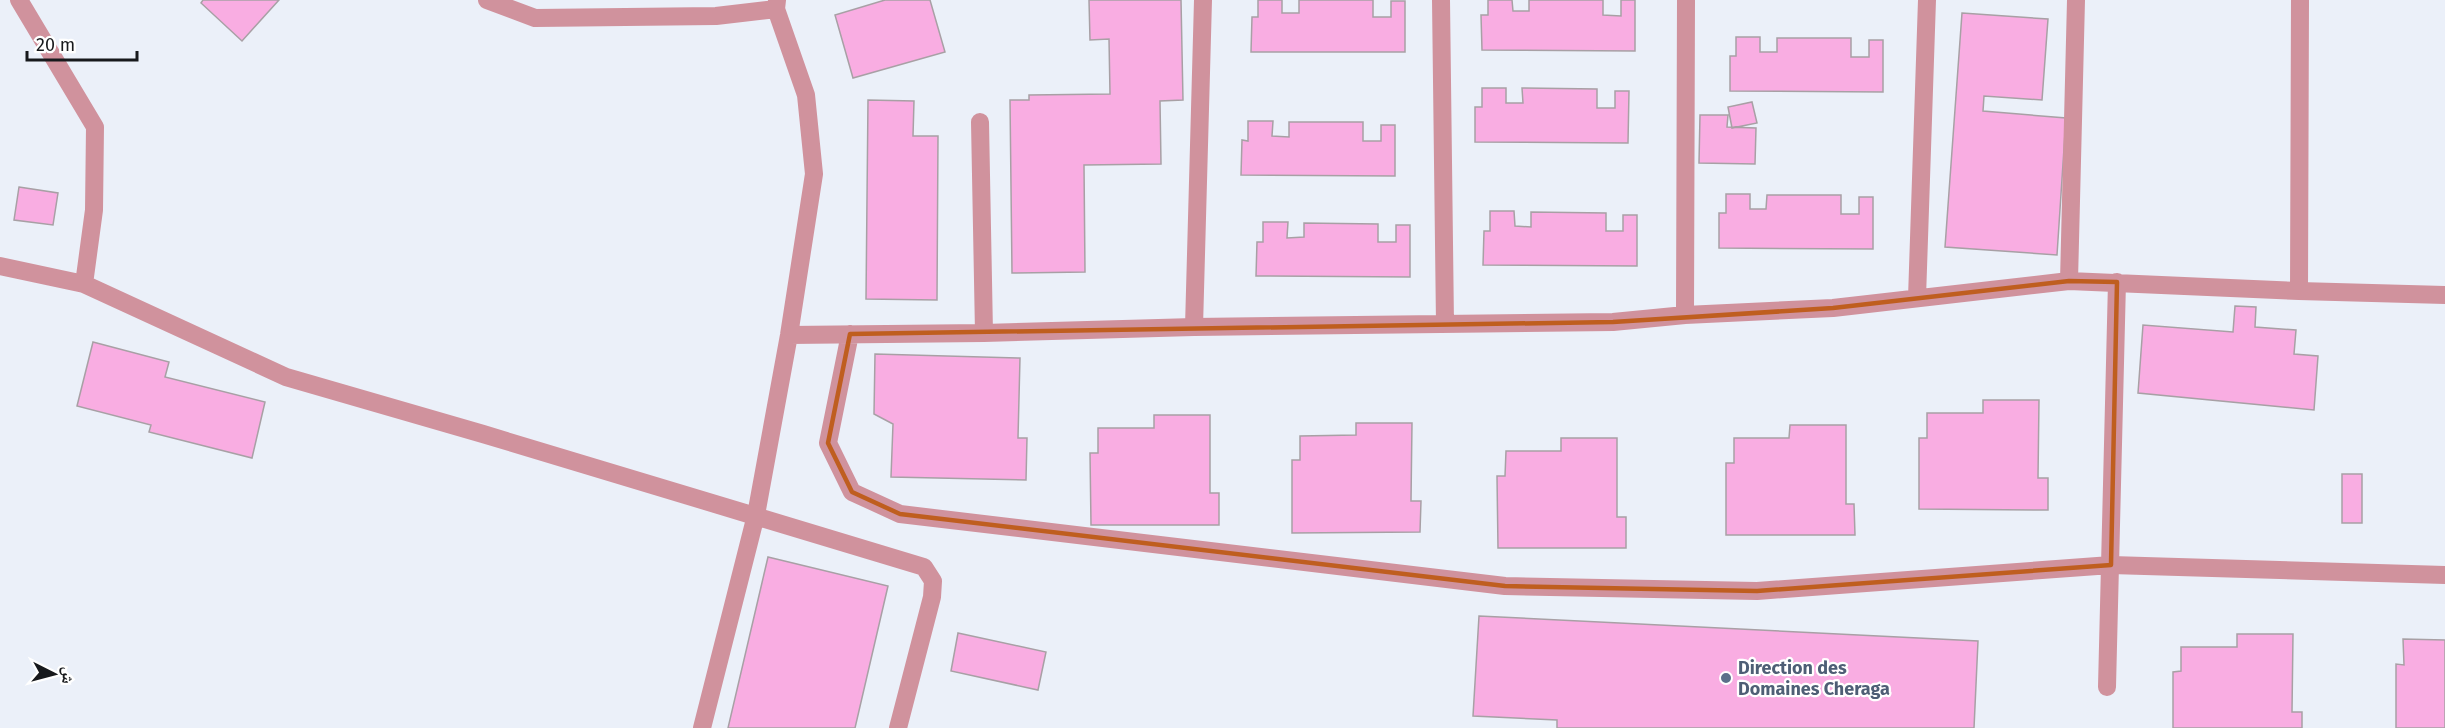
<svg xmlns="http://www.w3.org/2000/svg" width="2445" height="728" font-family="'Fira Sans','Noto Naskh Arabic',sans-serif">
  <rect width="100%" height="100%" fill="#ebf0f9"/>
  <path fill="#f9ade2" stroke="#a8a0a5" stroke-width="1.5" d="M203,0H279L242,41L201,3Z
    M885,0H930L945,52L853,78L835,15Z
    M1089,0H1181L1183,100L1160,101L1161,164L1084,165L1085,272L1012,273L1010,100H1029V95L1110,94L1109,39L1090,40Z
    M1258,0H1282V13H1299V0H1373V17H1391V1H1405V52H1251L1252,17H1258Z
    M1488,0H1512L1513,11H1529V0H1603V15L1621,16V0H1635V51L1482,50L1481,15H1488Z
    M1962,13L2048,19L2042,100L1984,96L1983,111L2066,118L2057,255L1945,247Z
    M1736,37H1760V52H1777V38H1851V57H1869V40H1883V92L1730,91V56H1736Z
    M1482,88H1506V103H1523L1522,88L1597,89V108H1615V91H1629L1628,143L1475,142V107H1482Z
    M868,100L914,101L913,136H938L937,300L866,299Z
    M1752,102L1757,123L1732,128L1728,107Z
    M1700,115H1728L1727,127L1756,128L1755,164L1699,163Z
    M1248,121H1273L1272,136L1289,137V122H1363V141H1381V125H1395V176L1241,175L1242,140L1248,141Z
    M19,187L58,193L53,225L14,220Z
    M1726,194H1750V209H1766L1767,195H1841V214H1859V197H1873V249L1719,248V213H1726Z
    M1490,211H1514L1515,226L1531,227V212L1606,213V231H1623V215H1637V266L1483,265L1484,231H1490Z
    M1263,222H1288L1287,238L1304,237V223L1378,224V242H1396V225H1410V277L1256,276L1257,242H1263Z
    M2235,306L2256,307L2255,327L2296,330L2294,354L2318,356L2314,410L2138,393L2143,325L2233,332Z
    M93,342L169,362L165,377L265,402L252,458L149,432L151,425L77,406Z
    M875,354L1020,358L1018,438H1027L1026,480L891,477L893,424L874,414Z
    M1983,400H2039L2038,478H2048V510L1919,509V438H1927V413H1983Z
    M1154,415H1210V493H1219V525H1091L1090,453H1098V428H1154Z
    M1356,423H1412L1411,501H1421L1420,532L1292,533V460H1300V436L1356,435Z
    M1790,425H1846V504H1854L1855,535H1726V463H1734V438H1789Z
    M1561,438H1617V517H1626V548H1498L1497,476H1505L1506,451H1561Z
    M2342,474H2362V523H2342Z
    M768,557L888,586L855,728H728Z
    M1479,616L1978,641L1974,728H1557V720L1473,716Z
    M958,633L1046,652L1038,690L951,671Z
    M2237,634H2293L2292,712H2302V728H2173V672L2181,671V647H2237Z
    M2403,639L2445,640V728H2396V664L2404,665Z"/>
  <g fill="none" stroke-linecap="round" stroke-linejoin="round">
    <path stroke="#d0929d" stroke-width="18" d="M19,0L95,127L94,210L84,284
      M487,0L535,18L716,16L776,9
      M1441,0L1445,324
      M980,122L984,333
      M0,266L84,284L286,377L483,434L924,567L933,581L932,597L898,728
      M2069,281L2076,0
      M2299,291L2300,0
      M1917,298L1927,0
      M1685,315L1686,0
      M1194,327L1203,0
      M850,334L828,443L852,492L900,514L1505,586L1757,591L2111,565L2445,575
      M789,335L984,333L1194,327L1613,322L1685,315L1833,308L2069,281L2299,291L2445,295
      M2107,687L2117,282
      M702,728L756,515L789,335L814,174L806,95L776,9L777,0"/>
  </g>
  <path fill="none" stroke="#bf5e1f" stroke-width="4.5" stroke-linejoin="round" d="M2069,281L2117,282L2111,565L1757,591L1505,586L900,514L852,492L828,443L850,334L1613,322L1833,308Z"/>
  <circle fill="#5c6f8a" stroke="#fff" stroke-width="2" cx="1726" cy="678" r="6"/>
  <g text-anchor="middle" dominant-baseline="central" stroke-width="4.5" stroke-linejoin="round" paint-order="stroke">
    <g font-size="18" font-weight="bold" fill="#4e5e75" stroke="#fff" text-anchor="start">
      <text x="1738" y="668">Direction des<tspan x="1738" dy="21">Domaines Cheraga</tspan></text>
    </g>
  </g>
  <g transform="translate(54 674) rotate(96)" stroke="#ffffff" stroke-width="4.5" paint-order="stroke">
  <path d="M0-4.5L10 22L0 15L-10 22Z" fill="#17191c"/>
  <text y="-9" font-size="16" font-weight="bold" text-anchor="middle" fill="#17191c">ش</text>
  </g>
  <path d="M27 51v9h110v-9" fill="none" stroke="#17191c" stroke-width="3"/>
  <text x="36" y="51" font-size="18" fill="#17191c" stroke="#ffffff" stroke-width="4.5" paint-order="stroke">20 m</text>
</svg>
